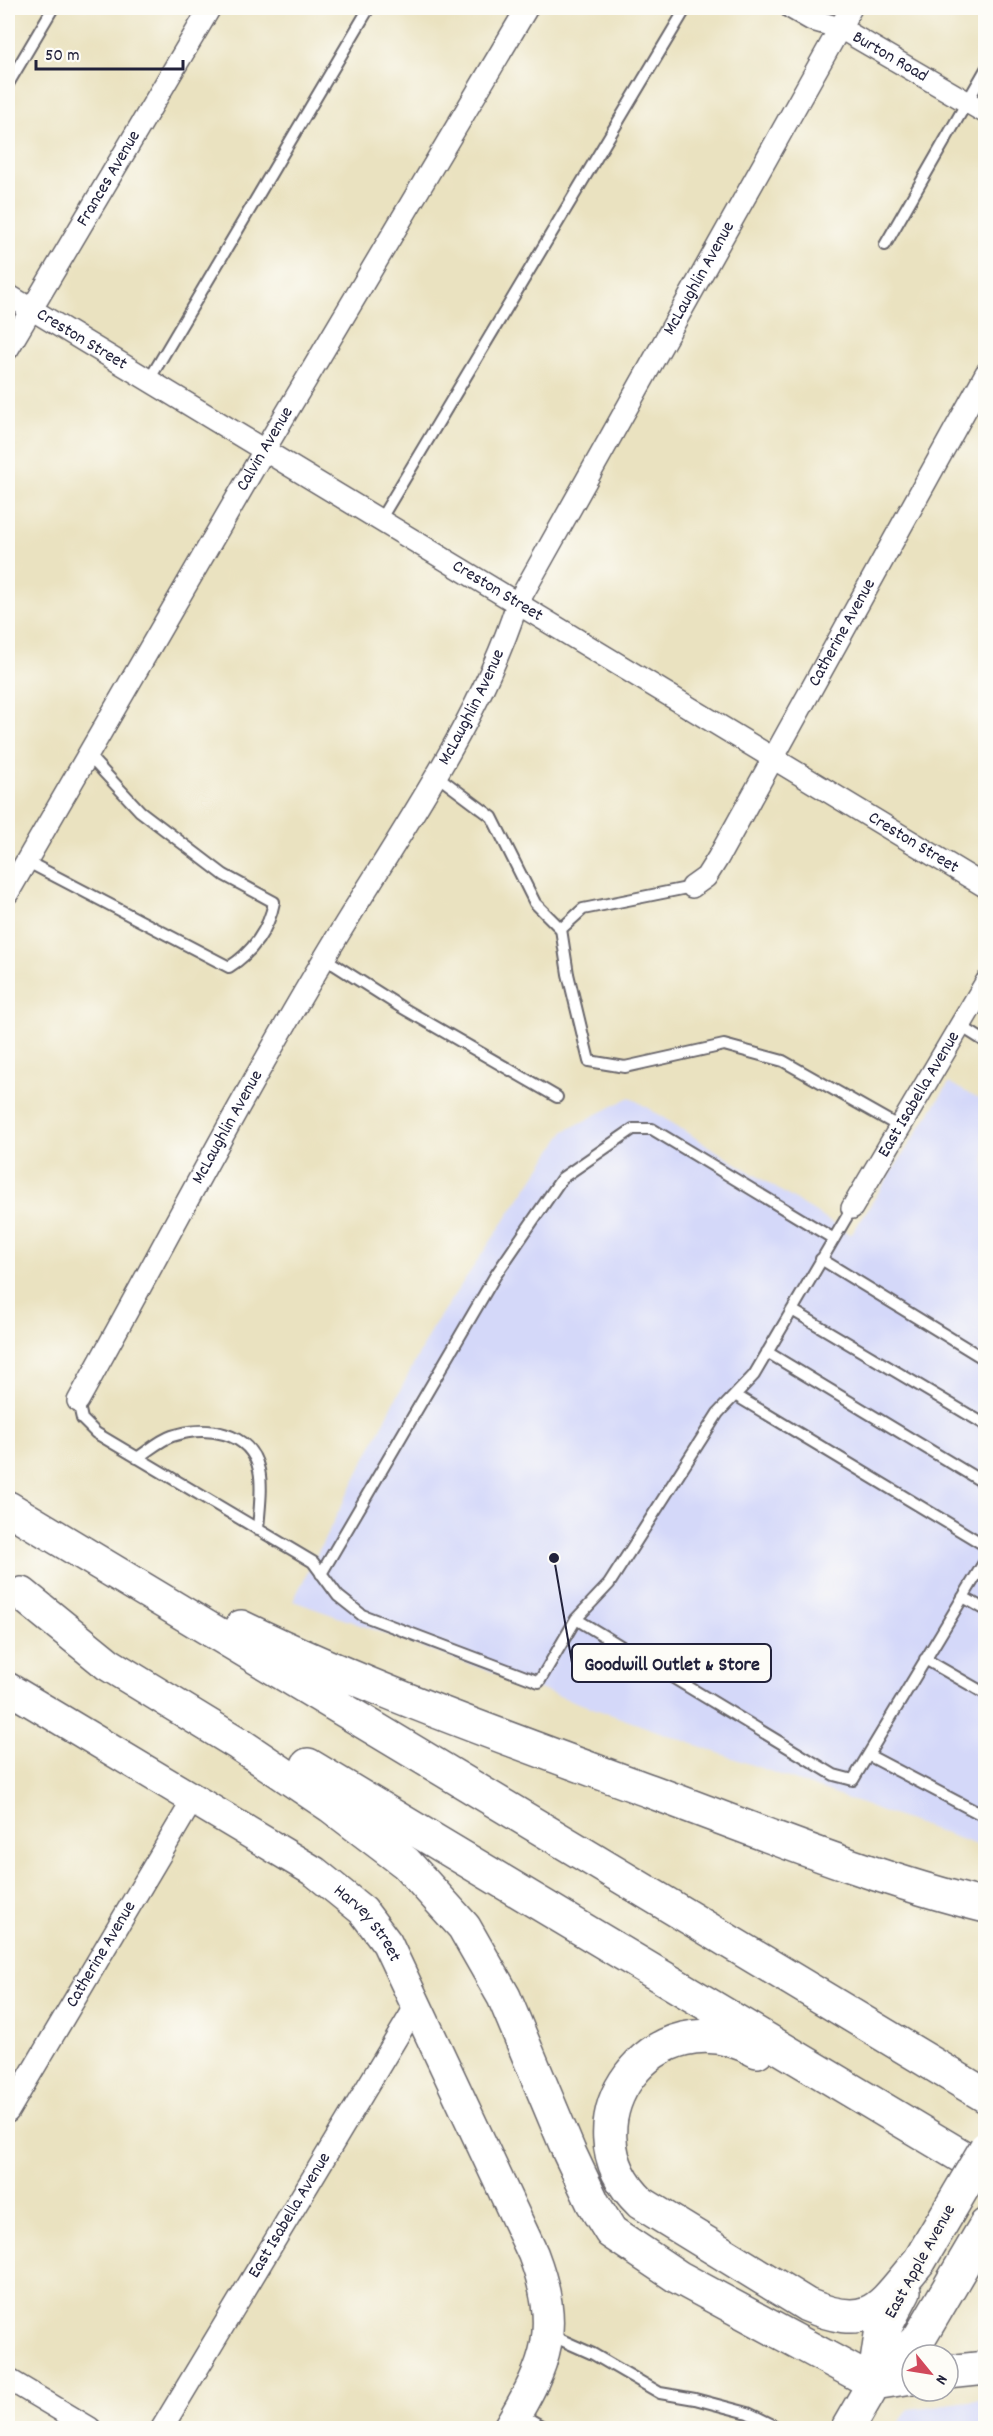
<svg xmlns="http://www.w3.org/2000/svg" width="993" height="2436" font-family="Dekko,sans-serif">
  <rect width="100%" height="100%" fill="#fdfcf7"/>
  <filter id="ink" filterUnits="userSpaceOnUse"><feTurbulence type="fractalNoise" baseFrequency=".0167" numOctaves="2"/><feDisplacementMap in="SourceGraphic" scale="12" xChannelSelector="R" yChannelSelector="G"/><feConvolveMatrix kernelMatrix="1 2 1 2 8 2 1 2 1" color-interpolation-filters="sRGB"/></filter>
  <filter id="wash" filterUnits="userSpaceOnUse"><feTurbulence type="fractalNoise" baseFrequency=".008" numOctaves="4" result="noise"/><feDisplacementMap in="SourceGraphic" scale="24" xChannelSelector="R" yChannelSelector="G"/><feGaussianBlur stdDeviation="1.35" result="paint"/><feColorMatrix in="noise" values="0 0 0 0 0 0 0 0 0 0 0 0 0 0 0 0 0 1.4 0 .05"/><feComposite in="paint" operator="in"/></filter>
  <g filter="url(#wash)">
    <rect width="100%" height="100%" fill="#eae2c0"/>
    <path fill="#d4d8f9" d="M949,1083L985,1102V1848L293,1601L432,1328L565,1131L630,1097L851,1235Z
      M985,2399V2428H896L908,2409Z"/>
  </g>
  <g filter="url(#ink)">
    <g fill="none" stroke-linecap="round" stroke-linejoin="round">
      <defs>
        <path id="lane" d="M8,84L53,8
          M885,245L986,69
          M149,380L369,8
          M380,520L686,8
          M436,775L492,817L535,903L561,929
          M26,861L229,967C252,953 269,929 274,902L224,875L140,811L89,756
          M692,887L583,909L561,929L568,974L589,1061L625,1067L724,1045L783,1061L898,1126
          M324,958L401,1007L557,1097
          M959,1025L986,1042
          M821,1259L986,1360
          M792,1310L986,1425
          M767,1352L986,1484
          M735,1395L986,1546
          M78,1401L82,1419L96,1433L313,1562L338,1596L362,1615L539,1682L576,1619L609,1584L718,1413L754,1375L852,1208
          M137,1458C148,1451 160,1440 172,1436C205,1425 251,1431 259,1470C263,1488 259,1511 258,1530
          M321,1574L495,1276L562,1178L633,1129H652L834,1239
          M963,1597L986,1610
          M576,1619L834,1775L853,1780L986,1559
          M925,1659L986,1694
          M868,1755L986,1817
          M548,2334L593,2354L660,2393L695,2399L748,2413L779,2428
          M519,2413L545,2428"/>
        <g id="street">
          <path id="s1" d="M791,8L812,20L840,28L986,113"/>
          <path id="s2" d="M8,295L986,887"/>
          <path id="s3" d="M8,349L210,8"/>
          <path id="s4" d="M692,887L706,877L718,858L986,373"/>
          <path id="s5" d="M8,893L265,449L527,8"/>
          <path id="s6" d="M852,1208L986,982"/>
          <path id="s7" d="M78,1401C160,1253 239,1101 325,957C391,846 478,726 517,604L851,8"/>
          <path id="s8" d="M8,2112L194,1798"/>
          <path d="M8,2379L90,2428"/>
          <path id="s9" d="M162,2428L417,2004"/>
        </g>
        <g id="secondary">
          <path id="s10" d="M8,1688L315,1872L363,1911L387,1943L533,2254C561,2328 548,2362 508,2428"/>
        </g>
        <path id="highway" d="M8,1508L986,2096
          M22,1594L108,1664L239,1744L331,1806L406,1863L464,1927L504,1997L569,2152L593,2203L611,2232L678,2277L874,2383L912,2377
          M241,1627C373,1691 512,1740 650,1791C761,1832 871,1878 986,1906
          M308,1765L986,2171
          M757,2051C655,1992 558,2124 641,2203L807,2305C872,2332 880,2307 920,2260
          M948,2372L986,2368
          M874,2383L881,2335L904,2291
          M848,2428L874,2383L920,2337L986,2225"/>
      </defs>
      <use href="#lane" stroke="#68656a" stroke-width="14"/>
      <use href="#street" stroke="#68656a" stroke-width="24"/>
      <use href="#secondary" stroke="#68656a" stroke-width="33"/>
      <use href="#highway" stroke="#68656a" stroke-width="36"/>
      <use href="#lane" stroke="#fff" stroke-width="10"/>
      <use href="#street" stroke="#fff" stroke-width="21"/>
      <use href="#secondary" stroke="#fff" stroke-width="30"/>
      <use href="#highway" stroke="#fff" stroke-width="33"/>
      <defs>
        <path id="highway-bridge" d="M920,2260L986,2148"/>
      </defs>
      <use href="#highway-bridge" stroke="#68656a" stroke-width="36" stroke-linecap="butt"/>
      <use href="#highway-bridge" stroke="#fff" stroke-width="33"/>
    </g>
  </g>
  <g text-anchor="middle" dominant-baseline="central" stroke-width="6" stroke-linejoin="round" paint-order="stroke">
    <g font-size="18" fill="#22223b" stroke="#fdfcf7">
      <text stroke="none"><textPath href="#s1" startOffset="111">Burton Road</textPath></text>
      <text stroke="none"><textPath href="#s3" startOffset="198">Frances Avenue</textPath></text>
      <text stroke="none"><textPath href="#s7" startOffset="1284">McLaughlin Avenue</textPath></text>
      <text stroke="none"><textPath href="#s2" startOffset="86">Creston Street</textPath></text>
      <text stroke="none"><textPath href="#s5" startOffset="513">Calvin Avenue</textPath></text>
      <text stroke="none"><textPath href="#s2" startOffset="572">Creston Street</textPath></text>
      <text stroke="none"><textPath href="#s4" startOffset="297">Catherine Avenue</textPath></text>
      <text stroke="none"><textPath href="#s7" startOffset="798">McLaughlin Avenue</textPath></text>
      <text stroke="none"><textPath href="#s2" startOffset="1058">Creston Street</textPath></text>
      <text stroke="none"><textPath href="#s6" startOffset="132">East Isabella Avenue</textPath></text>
      <text stroke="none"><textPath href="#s7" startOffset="312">McLaughlin Avenue</textPath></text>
      <text stroke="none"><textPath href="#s10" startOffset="432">Harvey Street</textPath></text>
      <text stroke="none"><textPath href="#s8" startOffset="183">Catherine Avenue</textPath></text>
      <text stroke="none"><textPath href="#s9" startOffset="248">East Isabella Avenue</textPath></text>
      <text transform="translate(921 2262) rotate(-61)">East Apple Avenue</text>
    </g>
  </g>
  <path fill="none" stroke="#22223b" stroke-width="2" d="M554 1558L572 1663"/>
  <circle fill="#22223b" stroke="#fdfcf7" stroke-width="2" cx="554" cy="1558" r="6"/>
  <rect fill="#fdfcf7" stroke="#22223b" stroke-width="2" x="572" y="1644" width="199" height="38" rx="6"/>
  <g font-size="20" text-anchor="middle" font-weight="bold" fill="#22223b">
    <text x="672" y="1670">Goodwill Outlet &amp; Store</text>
  </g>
  <rect width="993" height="2436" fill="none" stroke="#fdfcf7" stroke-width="30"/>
  <g transform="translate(930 2373) rotate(120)"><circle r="28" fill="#fdfcf7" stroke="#a5a5ac" stroke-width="1.5"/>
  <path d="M0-4.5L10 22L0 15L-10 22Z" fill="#d1495b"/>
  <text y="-9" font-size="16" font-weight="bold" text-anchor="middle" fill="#22223b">N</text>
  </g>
  <path d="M36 60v9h147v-9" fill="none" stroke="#22223b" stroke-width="3"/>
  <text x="45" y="60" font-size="18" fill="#22223b" stroke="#fdfcf7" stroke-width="4.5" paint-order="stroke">50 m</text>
</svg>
